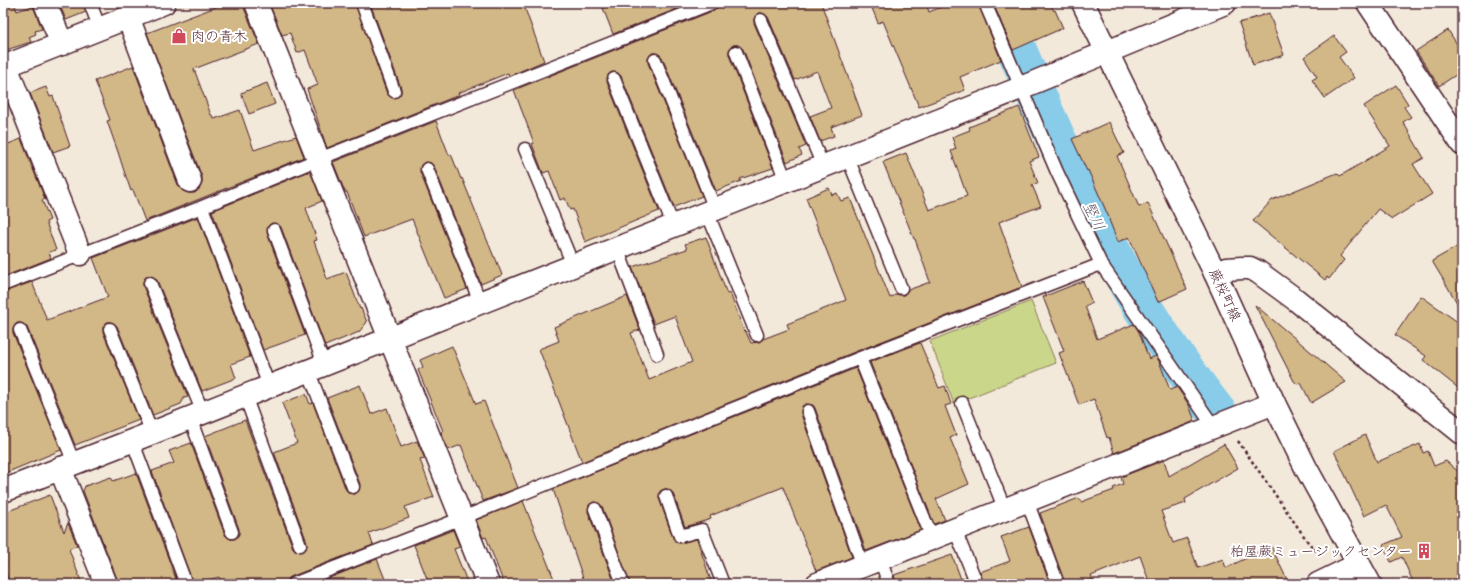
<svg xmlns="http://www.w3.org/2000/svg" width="1465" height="587" font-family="Itim,'Klee One',sans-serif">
  <rect width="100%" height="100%" fill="#f2e9db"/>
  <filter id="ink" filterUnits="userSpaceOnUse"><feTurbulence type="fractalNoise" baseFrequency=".025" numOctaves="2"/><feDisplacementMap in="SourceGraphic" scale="8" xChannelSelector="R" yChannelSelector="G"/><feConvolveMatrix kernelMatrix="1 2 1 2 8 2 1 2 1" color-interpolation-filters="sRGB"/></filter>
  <g filter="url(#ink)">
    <path fill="#cad689" stroke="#8a7a5a" d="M1031,301L1056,363L954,404L930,341Z"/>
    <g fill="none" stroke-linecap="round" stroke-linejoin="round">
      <path stroke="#88cce9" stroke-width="40" d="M997,3C1033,90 1071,176 1115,259C1143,314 1180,365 1217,413"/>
    </g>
    <path fill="#d2b787" stroke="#4a1f2b" d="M3,3H14L17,11L33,6L42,29L35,31L36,34L29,37L31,42L3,51Z
      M59,3H83L86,12L66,20Z
      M215,3H244V8L259,44L194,69L211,115H212L214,119L240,110L254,150L296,136L304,157L145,221L133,190L131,191L124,171L118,152L107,121L110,120L95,81L133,66L178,185L182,190L188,193H195L199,189L202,183V177L147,33L216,7Z
      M269,3H355L387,94L392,98L399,96L401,93V88L370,3H523L544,61L509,76L508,73L458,93L459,95L327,148L307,89L318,85L305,50L297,53L290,33L282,35Z
      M601,3H692L613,34Z
      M719,3H821L862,115L831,127L834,136L820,141L810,116L831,108L817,71L795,80L768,17L762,13H758L754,19V23L806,146L799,149L802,155L787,162L743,49L738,45H733L729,50V55L773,168L740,179L741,181L716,191L662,57L656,53H652L648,59V63L702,196L674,207L621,76L618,73L612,72L608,75L607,82L659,211L585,242L573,209L570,210L565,198L560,200L549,171L543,173L532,144L534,143L514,90L715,10L718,7Z
      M870,3H926L929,12L951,3H978L1001,60L960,77L965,90L919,107L883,21L878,23Z
      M993,3H1050L1054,11L1055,10L1063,28L1013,50Z
      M1269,13L1284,55L1253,65L1239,23Z
      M1448,30L1462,52V71L1439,86L1416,51Z
      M1334,36L1346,52L1339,57L1354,78L1325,98L1312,80L1317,77L1304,57Z
      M267,83L275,104L249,114L241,93Z
      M1396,85L1408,104L1404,107L1411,117L1403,122L1424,158L1413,164L1432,194L1392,219L1378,209L1340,256L1344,260L1329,279L1327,277L1325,280L1253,221L1272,200L1337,173L1340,176L1390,146L1364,106Z
      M46,87L50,97L53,96L70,146L53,152L30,93Z
      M1019,107L1039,157L1029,161L1038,183L1032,185L1041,206L999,222L1022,287L857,351L582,462L539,349L559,341L554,327L627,296L640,330L631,333L649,380L692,362L675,316L654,324L632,267L687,249L685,244L706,237L727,294L730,293L744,331L745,330L751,343L759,342L763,339L789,329L787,324L846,300L806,198L829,188L832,195L837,193L841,201L850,198L890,298L897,294L904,295L908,290L930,282L915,239H914L883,162L906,153L929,210L967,196L951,151L956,149L952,137L970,130L969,127Z
      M436,121L449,155L451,154L461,179L462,178L494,257H495L502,275L481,284L434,166L431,163L425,162L421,165L420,172L467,289L444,298L412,219L364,237L347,192H345L333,162Z
      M1109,122L1124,153L1117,156L1139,207L1148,203L1187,289L1158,302L1129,237L1118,242L1109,220H1110L1088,170L1087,171L1072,139Z
      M21,139L45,199L42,200L50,220L46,222L56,250L49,252L51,258L3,277V146Z
      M310,171L322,201L306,208L317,240L314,241L327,279L346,272L360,309L361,308L367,322L359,332L325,346L281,227L278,224L272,223L268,226L267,233L305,335L263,350L212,211Z
      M198,217L250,357L231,364L236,378L202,391L157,280L151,276H147L143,282V286L188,397L184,398L181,404L153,415L117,326L111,322H107L103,328V332L139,420L75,445L27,327L21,323H17L13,329V333L61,450L3,474V292L32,282L47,320L108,297L93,258Z
      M1462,244V311L1432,261Z
      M1083,281L1092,303L1085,306L1097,339L1134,324L1139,332L1149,359L1156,356L1159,361L1170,390L1177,387L1189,405L1195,421L1114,453L1109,437L1107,438L1094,399L1079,405L1059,353L1064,351L1043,297Z
      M1421,296L1462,325V391L1423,360L1426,356L1395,335Z
      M1255,305L1303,345L1346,382L1311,403L1301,383L1297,384L1294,381Z
      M920,343L939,388L945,386L951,404L945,406L956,435L950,438L969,484L936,499L945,520L934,524L870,362Z
      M452,346L476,404L484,401L518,488L483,501L461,445L448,450L441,432L443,431L418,370L423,367L420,360Z
      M856,368L921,530L866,551L815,408L813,405L806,404L802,406L801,414L852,557L816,571L783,487L710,516L711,519L685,527L673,493L668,489H664L660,491L659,498L673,538L679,543L697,539L712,584H630L602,506L599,503L596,502L589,505L588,512L615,584H585L553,489Z
      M360,385L371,414L387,408L401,447L417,441L425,459L420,460L434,497L405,507L409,518L369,533L373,545L290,577L287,580L286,584H222L219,577L193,584L152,471L174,463L169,451L191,443L225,535L230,539H235L239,534V529L205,436L245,420L293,548L296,551L302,552L306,549L307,542L274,452L297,443L282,403L306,394L310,404L313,403L346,490L349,493L355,494L359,491L360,484L327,398Z
      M1365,435L1377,462L1420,444L1423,453L1428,451L1434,466L1446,461L1462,475V584H1414L1402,557L1391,562L1383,545L1402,537L1386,505L1364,516L1334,451Z
      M1224,444L1238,468L1185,499L1186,503L1161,511L1173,543L1187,538L1198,568L1223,559L1226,568L1271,546L1289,584H1150L1140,556L1091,576L1093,580L1082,584H1065L1040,513L1079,498L1081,502L1114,490L1113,488L1123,484L1121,477L1164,460L1169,476Z
      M136,473L178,584H119L83,491L85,486L111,477L113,481Z
      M50,495L64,532L68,523L77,545L69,549L82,584H10L3,566V513Z
      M523,501L556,584H504L486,537L483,538L476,520Z
      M1029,527L1050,584H984L980,572L1010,561L1001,537Z
      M453,530L460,547L454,549L468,584H429L414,545Z
      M952,555L961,579L966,577L969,584H896L894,575Z
      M377,559L387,584H314Z"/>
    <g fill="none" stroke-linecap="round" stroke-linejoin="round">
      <defs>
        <path id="service" d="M90,3L100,29
          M362,3L394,91
          M985,3L1057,172L1101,264L1214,427
          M761,20L823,166
          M736,52L786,181
          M655,60L715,209
          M614,79L673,225
          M525,149L573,265
          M847,156L901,288
          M427,169L480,302
          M202,207L269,386
          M707,212L757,335
          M274,230L324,364
          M617,248L657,354
          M150,283L203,413
          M3,285L202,207L319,159L712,3
          M110,329L152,433
          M20,330L74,463
          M860,358L932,538
          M308,370L353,487
          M245,396L300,545
          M962,403L1005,510
          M808,411L863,566
          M190,418L232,532
          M132,440L186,584
          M666,496L680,536L702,530L723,584
          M1027,501L1058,584
          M595,509L623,584
          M955,530L977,584
          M880,559L889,584
          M293,584L462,518L860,358L1101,264"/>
        <path id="minor" d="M45,3L62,44
          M256,3L488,584
          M1368,3L1462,144
          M128,17L190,181
          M6,66L80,254
          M60,468L106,584
          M817,584L1274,403
          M1318,584L1359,564"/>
        <path id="tertiary" d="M3,67L164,3
          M1215,273L1226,269L1242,268H1250L1258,272L1295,299L1462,433
          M3,491L152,433L1023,87L1225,3"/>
        <path id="secondary" d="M1083,3L1215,273L1274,403L1306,468L1370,584"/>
      </defs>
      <use href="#service" stroke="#4a1f2b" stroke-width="15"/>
      <use href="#minor" stroke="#4a1f2b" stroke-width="25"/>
      <use href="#tertiary" stroke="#4a1f2b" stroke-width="25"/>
      <use href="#secondary" stroke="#4a1f2b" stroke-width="25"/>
      <path stroke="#4a1f2b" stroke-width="2.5" stroke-dasharray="3 3" stroke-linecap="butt" d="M1238,441L1308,542L1318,553"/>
      <use href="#service" stroke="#fff" stroke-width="12"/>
      <use href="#minor" stroke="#fff" stroke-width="22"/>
      <use href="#tertiary" stroke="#fff" stroke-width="22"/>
      <use href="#secondary" stroke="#fff" stroke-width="22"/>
    </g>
  </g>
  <defs>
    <symbol id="shop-bare" viewBox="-9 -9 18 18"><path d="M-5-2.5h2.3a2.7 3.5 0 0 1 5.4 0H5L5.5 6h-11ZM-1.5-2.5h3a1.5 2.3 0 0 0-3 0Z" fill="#d1495b" stroke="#fff" stroke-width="2.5" paint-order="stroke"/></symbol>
    <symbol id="building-bare" viewBox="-9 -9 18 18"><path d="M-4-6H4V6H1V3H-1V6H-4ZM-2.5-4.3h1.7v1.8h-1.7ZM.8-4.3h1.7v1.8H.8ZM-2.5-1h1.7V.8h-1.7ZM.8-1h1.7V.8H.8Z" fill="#d1495b" stroke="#fff" stroke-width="2.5" paint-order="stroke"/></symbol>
  </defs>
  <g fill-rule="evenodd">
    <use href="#shop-bare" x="168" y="25" width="22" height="22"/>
    <use href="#building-bare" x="1413" y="540" width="22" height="22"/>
  </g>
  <g text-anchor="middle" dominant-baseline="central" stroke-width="4" stroke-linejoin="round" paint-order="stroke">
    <g font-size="14" fill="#4a1f2b" stroke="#fff" text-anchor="start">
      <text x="191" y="36">肉の青木</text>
      <text x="1412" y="551" text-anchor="end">柏屋蕨ミュージックセンター</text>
    </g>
    <g font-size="14" fill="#4a1f2b" stroke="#fff">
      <text transform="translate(1225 295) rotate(65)">蕨桜町線</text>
    </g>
    <g font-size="15" font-style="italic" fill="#5d5364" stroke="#fff">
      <text transform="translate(1094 216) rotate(64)">竪川</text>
    </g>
  </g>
  <rect width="1465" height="587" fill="none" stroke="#fff" stroke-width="16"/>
  <rect x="8" y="8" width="1449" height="571" fill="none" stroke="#4a1f2b" stroke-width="1.5" filter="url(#ink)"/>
</svg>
